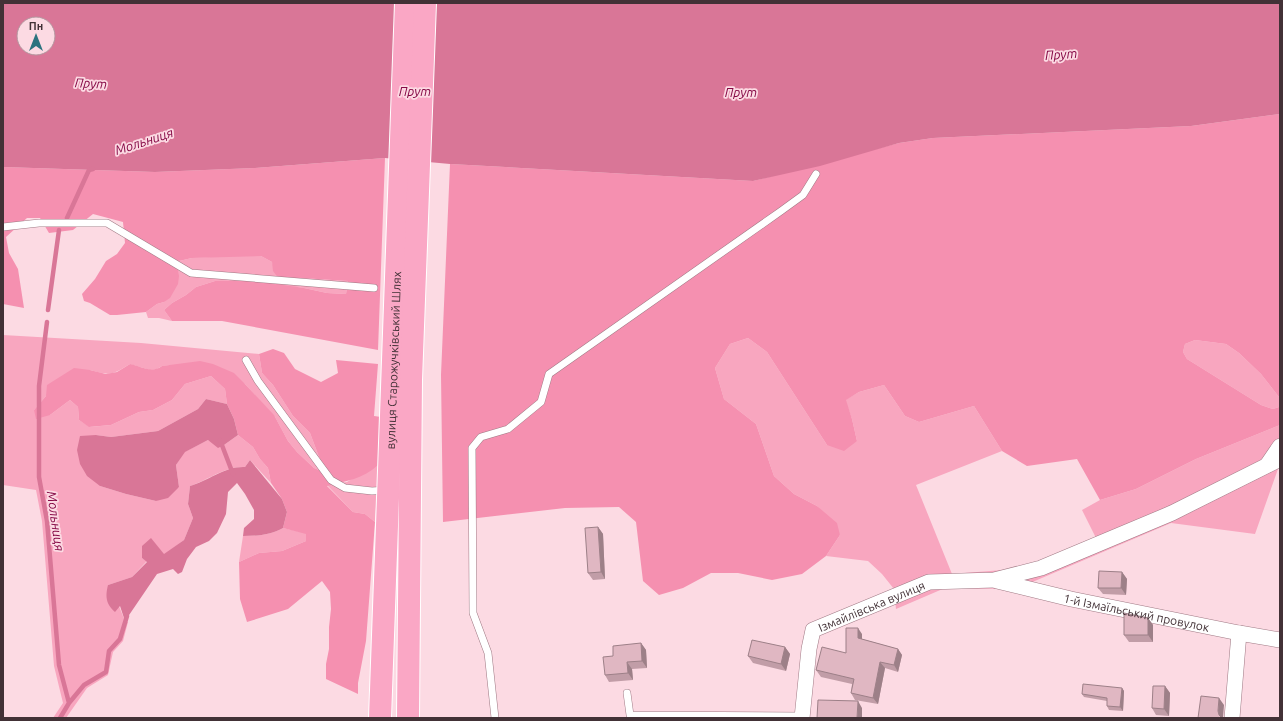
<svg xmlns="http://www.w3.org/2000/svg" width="1283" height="721" font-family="Ubuntu,sans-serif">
  <rect width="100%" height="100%" fill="#fcdae3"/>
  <path fill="#f8a6bf" d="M230,256H261L272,262L279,279L301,278L348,281L346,294L327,293L304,288L235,281H215L196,287L186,295L172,303L164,310L172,321L159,318H148L146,312L157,304L164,302L179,261L192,258Z
    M3,335L141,343L259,354L262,373L273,385L293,416L310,433L322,465L319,470L314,468L297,452L288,441L275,417L245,384L173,365L162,366L157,369L150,370L130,364C112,375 111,376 90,370L46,396L34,410L50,415L70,400L78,407L79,420L90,427L111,425L139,412L153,410L172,400L185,384L211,376L225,389L227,404L206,399L198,409L158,431L111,437L96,435L100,486L126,494L156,501L179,487L176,465L184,452L208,440L224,445L238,435L253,447L260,459L268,468L271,483L250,460L245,467C225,466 208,480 190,486L188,504L193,518L184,540L164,555L151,539L142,558L147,561L132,577L108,585L119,606L125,621L128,622L123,641L113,652L108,675L87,688L66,718H53L63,703L54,666L42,521L36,490L3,485Z
    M748,338L767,352L827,445L857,441L852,419L845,400L859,392L884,385L905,416L919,422L974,406L1002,451L916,485L952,574L1029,568L1096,538L1082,510L1100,500L1136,489L1196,459L1280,425V468L1278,469L1255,534L1171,523L1016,589L945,588L896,609L894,589L882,574L868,561L826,556L840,535L817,506L794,494L774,476L756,424L724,399L715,368L730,344Z
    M1195,340L1226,344L1239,353L1261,374L1279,397V407L1273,409L1261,405L1187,359L1183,352L1185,344Z
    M379,462L375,522L365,514L353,512L327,485L347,482Z
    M283,528L306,533V541L282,551L259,553L239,562L243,536C257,536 271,535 283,528Z"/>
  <path fill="#f590b0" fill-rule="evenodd" d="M1280,114V425L1196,459L1136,489L1100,500L1077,459L1027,466L1002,451L974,406L919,422L905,416L884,385L859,392L846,400L852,419L857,441L844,451L827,445L767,352L748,338L730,344L715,368L724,399L756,424L774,476L794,494L817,506L837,523L840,535L826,556L802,574L772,580L738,573H711L683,588L659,595L643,581L636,522L619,507L565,508L443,522L441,375L450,164L753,181L899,143L933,138L1191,126ZM1195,340L1226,344L1239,353L1261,374L1279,397V407L1273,409L1261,405L1187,359L1183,352L1185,344Z
    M385,158L378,350L222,321H172L164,310L172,303L186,295L196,287L215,281H257L304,288L327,293L346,294L348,281L301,278L279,279L273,271L272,262L261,256L192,258L179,261L177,266L179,276L178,284L170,298L164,302L157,304L146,312L117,315H110L90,303L84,301L82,294L95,279L106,261L117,254L125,243L123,222L93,214L73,230L49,233L40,218H27L6,237L9,253L18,269L24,308L3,304V167L155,172L255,168Z
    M273,349L284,353L295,369L321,382L338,373L336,360L378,364L374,416L381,417L378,465C363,479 346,481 327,486L353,512L365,514L375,522L366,641L358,683V694L326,679V664L329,649V627L331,609L330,592L322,581L288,609L247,622L240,599L239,562L259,553L282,551L306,541V534L283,528L287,512L282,499L271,483L268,468L260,459L253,447L238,435L234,419L227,404L225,389L211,376L185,384L172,400L153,410L139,412L111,425L89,427L79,420L78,407L70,400L50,415L36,419L34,410L46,396L47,385L74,368L90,370L106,374L117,372L130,364C141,366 151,374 162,366L200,361L213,364L234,373L245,384L274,415L288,441L297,452L314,468L319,470L322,465L310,433L293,416L273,385L262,373L259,354Z"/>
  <path fill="#d97697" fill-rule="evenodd" d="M3,3H1280V114L1191,126L933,138L899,143L820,166L753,181L450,164L385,158L255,168L155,172L3,167ZM24,24H48V48H24Z
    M206,399L227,404L234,419L238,435L224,445L218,448L208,440L185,452L176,465L179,487L168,498L156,501L126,494L100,486L87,476L80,464L77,450L80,436L96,435L111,437L158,431L198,409Z
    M250,460L282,499L287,512L283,528C271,535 257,536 243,536L244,528L254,519V510L245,494L237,483L228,492L226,514L217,533L209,541L196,547L187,559L182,572L178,574L173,569L157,574L125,621L120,606L115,612C106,604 105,597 108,585L132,577L147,562L142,558V546L151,538L164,554L184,540L193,518L188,504L190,486C208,481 225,466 245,467Z"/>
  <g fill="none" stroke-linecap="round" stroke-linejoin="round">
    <path stroke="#d97697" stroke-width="4.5" d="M67,218L89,170L93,169
      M48,310L59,230
      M47,322L39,386V477L47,521L59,665L69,703L60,718
      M220,440L233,474
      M69,703L84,685L106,672L109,651L120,639L127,616"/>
    <defs>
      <path id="service" d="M3,227L39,223H107L191,273L374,288
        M246,360L258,381L331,480L345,488L372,491L387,490
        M627,693L630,715L802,716
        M495,718L488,653L473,613L472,448L481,437L508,429L541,402L549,374L781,211L803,195L816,174"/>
      <g id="minor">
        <path d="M1267,465L1280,446"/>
        <path id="s1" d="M997,581L1071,599L1239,633L1280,640"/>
        <path id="s2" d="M802,718L809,649L813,630L929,582L994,580L1041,568L1172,513L1280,459"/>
        <path d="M1232,718L1239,633"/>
      </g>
      <g id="primary">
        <path id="s3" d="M380,718L406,3"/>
        <path d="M408,718L411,380L425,3"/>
      </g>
    </defs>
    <use href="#service" stroke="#a07a85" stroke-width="8"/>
    <use href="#minor" stroke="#a07a85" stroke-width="16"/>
    <use href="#primary" stroke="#fff" stroke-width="24"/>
    <use href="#service" stroke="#fff" stroke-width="7"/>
    <use href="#minor" stroke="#fff" stroke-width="15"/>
    <use href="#primary" stroke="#faa7c5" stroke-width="22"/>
  </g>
  <path fill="#c19da7" d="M598,527L603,534L605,579L593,580L588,573Z
    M1122,572L1127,579L1126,595L1103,594L1098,588Z
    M1148,618L1153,625V642H1129L1124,635Z
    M862,634V639L898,649L902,655L898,672L885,668L878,704L855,700L851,693L852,684L821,677L816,670L846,653Z
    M641,643L646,650L647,668L632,669L633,680L609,682L605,675L613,656Z
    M785,647L790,654L786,671L753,663L748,656Z
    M1165,686L1170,693L1169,716L1156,715L1152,708Z
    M1122,688L1124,691L1123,711L1109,710L1107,706V701L1084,697L1082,694Z"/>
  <path fill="#9d8088" d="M598,527L603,534L605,579L601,572Z
    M1122,572L1127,579L1126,595L1121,588Z
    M1148,618L1153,625V642L1148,635Z
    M858,628L862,634V645L858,638Z
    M641,643L646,650L647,668L642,661Z
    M785,647L790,654L786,671L781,664Z
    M898,649L902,655L898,672L894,665Z
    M627,662L632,669L633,680L628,673Z
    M880,662L885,668L878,704L873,698Z
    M1165,686L1170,693L1169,716L1164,709Z
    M1122,688L1124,691L1123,711L1120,707Z
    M1219,698L1224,705L1223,718H1221L1219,715L1218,711Z
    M858,701L862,708V718H857Z"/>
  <path fill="#e0b7c2" stroke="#9d8088" d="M598,527L601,572L588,573L585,528Z
    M1099,571L1122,572L1121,588H1098Z
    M1124,613L1148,618V635H1124Z
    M846,628H858V638L898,649L894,665L880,662L873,698L851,693L854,679L816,670L822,647L846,653Z
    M752,640L785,647L781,664L748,656Z
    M641,643L642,661L627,662L628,673L605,675L603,657L613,656V646Z
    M1083,684L1122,688L1120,707L1107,706V698L1082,694Z
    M1153,686H1165L1164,709L1152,708Z
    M1201,696L1219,698L1218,711L1219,715L1222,718H1198Z
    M818,700L858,701L857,718H817Z"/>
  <g text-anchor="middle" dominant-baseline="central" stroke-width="3.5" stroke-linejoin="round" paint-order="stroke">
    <g font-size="12" fill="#423136" stroke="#fcdae3">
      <text stroke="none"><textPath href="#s3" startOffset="358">вулиця Старожучківський Шлях</textPath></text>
      <text stroke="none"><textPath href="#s2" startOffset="152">Ізмайлівська вулиця</textPath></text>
      <text stroke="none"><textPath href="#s1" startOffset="143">1-й Ізмаїльський провулок</textPath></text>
    </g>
    <g font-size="13" font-style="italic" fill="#850845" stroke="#fcdae3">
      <text transform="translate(1061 54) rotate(-4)">Прут</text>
      <text transform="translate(91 83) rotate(3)">Прут</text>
      <text x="415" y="91">Прут</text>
      <text x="741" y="92">Прут</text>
      <text transform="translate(144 141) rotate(-18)">Мольниця</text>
      <text transform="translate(56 521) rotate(82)">Мольниця</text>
    </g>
  </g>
  <rect width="1283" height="721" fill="none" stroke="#423136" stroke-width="8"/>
  <g transform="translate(36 36)"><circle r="19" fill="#fcdae3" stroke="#b2969e"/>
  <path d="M0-3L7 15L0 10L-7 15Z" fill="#2c737f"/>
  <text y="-6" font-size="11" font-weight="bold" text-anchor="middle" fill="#423136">Пн</text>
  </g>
</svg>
